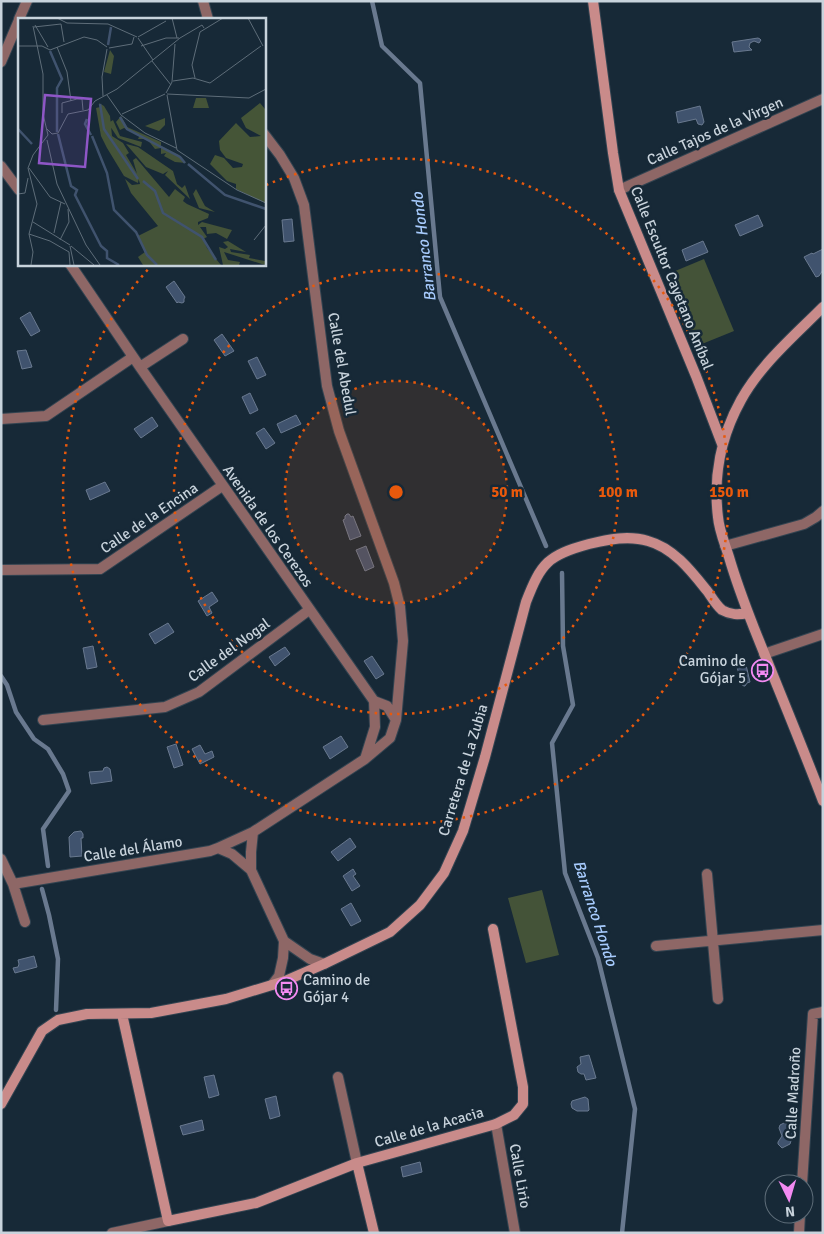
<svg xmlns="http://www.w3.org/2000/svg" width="824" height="1234" font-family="Signika,sans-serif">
  <rect width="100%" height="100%" fill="#172937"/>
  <path fill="#445338" d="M704,259L734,331L697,346L668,274Z
    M542,890L559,955L526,963L508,898Z"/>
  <path fill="#40536e" stroke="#69798f" d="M758,38L760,39L761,40L759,43L754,41L750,43L749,47L752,50L734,52L732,42Z
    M700,106L704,122L702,125L698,124L696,119L678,123L676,112Z
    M758,215L763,226L740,236L735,225Z
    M292,219L294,241L284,242L282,220Z
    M703,241L708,252L686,261L682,250Z
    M823,249V270L819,276L816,277L804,257L812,253L813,254Z
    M174,281L185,297L184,299V302L182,303L178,302L177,303L166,287Z
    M30,312L40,331L31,336L20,318Z
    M222,334L234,351L225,356L214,340Z
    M26,350L32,367L22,369L17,351Z
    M257,357L266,375L257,379L248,361Z
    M250,393L258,410L250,414L242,397Z
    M296,415L301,424L281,433L277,424Z
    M152,417L158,426L141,438L134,429Z
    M264,428L275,443L266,449L256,433Z
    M105,482L110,491L90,500L86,490Z
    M347,514H349L351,517L353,516L361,536L350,540L343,520L345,519V516Z
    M366,546L374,567L365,571L356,550Z
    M212,592L218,601L209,607L212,613L207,616L198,601Z
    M168,623L174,632L155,644L149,634Z
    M93,646L97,667L87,669L83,648Z
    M285,647L290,654L275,666L269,657Z
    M372,656L384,674L376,679L364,661Z
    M746,665L750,682L747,683L745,686H744L742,685L737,667Z
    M341,736L348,747L330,759L323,747Z
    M176,744L183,765L174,768L167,747Z
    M200,745L205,754L212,751L214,757L200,764L192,749Z
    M107,767L110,769L112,781L91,784L89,772L103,771L104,768Z
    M81,831L83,834V838H81L82,856L70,857L69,837L74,832Z
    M350,838L356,847L338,861L331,852Z
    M353,869L356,874L353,876L360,886L352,891L343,876Z
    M351,903L361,921L351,926L341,909Z
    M34,956L37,967L15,973L13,968L18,967L19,964L18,960Z
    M589,1055L596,1078L586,1080L584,1074H581L578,1072L577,1067L581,1064L580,1057Z
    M214,1075L219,1095L209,1098L204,1077Z
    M276,1096L280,1116L270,1119L265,1099Z
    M585,1097L588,1099L589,1110L588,1111H577L572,1108L571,1104L572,1101Z
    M202,1120L204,1130L183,1135L180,1126Z
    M784,1123L791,1125C796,1131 792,1137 790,1144L782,1148L778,1144V1142L782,1136L779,1128L780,1125Z
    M420,1162L422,1172L403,1177L401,1167Z"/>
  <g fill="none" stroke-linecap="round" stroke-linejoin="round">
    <path stroke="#69798f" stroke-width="4.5" d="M372,1L382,46L420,83L440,297L546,546
      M562,573L563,646L573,705L552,743L565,873L598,958L635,1109L622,1233
      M1,676L7,685L16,712L34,739L48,749L63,774L69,791L43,829L48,866
      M42,889L49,915L58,959L56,1010"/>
    <defs>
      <path id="street" d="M203,1L208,19
        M19,19L27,1
        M1,62L19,20
        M264,134L280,155L294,178L304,205L327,386L339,431L394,583L400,607L403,641L396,720
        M1,166L19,190
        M619,190L823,99
        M70,264L140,367L374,701L375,727L365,759
        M140,367L183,339
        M1,419L46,416L133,357
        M725,546L804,524L816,517L823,511
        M1,570L100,569L222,486
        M764,654L823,634
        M43,720L165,707L199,692L309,610
        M253,832L251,852V870L284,941L283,958L279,976L272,985
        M218,848L232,854L251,870
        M1,859L13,884L25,922
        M707,874L718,999
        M13,884L210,851L218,848L253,832L365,759L390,738L396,720L387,706L374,701
        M284,941L310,959L324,964
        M656,946L823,930
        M338,1077L357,1163
        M496,1124L515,1233
        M802,1184L813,1014L823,1012
        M112,1233L168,1221
        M799,1233L800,1214"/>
      <path id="secondary" d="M593,1L613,153L619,190L696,376L722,444
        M823,307C794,336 761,364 741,400C721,436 713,477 718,517C719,530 725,544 729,557C736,581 745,605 754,628C777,686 801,743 823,801
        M122,1014L168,1221L256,1203L357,1163L496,1124L514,1115L523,1104V1087L493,929
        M1,1104L42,1031L58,1020L87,1014L151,1013L226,999L285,981L324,964L390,932L420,905L444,873L463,831L485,757L526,602C541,563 548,555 589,544C608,539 629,535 648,541C674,548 692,572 708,592C712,598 717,606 722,610C731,615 738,615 748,613
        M357,1163L374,1233"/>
    </defs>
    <use href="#street" stroke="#334451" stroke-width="12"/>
    <use href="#secondary" stroke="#334451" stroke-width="12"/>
    <use href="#street" stroke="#8e6766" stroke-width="10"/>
    <use href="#secondary" stroke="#c98b8a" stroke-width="10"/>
  </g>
  <circle cx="396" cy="492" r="111" fill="#e8590c" fill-opacity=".12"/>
  <g fill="none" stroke="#e8590c" stroke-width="2.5" stroke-dasharray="2.5 5">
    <circle cx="396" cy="492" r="111"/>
    <circle cx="396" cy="492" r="222"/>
    <path d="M266 185A333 333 0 1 1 152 265"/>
  </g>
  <defs>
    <symbol id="bus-ring" viewBox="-11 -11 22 22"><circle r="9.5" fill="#172937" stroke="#f38af2" stroke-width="1.5"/><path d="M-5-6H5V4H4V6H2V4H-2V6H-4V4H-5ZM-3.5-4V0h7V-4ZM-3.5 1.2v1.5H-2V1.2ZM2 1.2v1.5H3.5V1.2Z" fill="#f38af2"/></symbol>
  </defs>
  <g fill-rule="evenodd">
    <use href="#bus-ring" x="750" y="658" width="25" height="25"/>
    <use href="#bus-ring" x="274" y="976" width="25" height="25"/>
  </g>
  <g text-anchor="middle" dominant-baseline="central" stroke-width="5" stroke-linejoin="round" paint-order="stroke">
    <g font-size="15" fill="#c8d3dc" stroke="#172937">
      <text transform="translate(715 131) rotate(-24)">Calle Tajos de la Virgen</text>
      <text transform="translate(672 278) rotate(68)">Calle Escultor Cayetano Aníbal</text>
      <text transform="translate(342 364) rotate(80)">Calle del Abedul</text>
      <text transform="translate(149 518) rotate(-34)">Calle de la Encina</text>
      <text transform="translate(268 526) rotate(55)">Avenida de los Cerezos</text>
      <text transform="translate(229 650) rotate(-36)">Calle del Nogal</text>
      <text transform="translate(463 770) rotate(-73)">Carretera de La Zubia</text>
      <text transform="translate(133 849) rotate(-9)">Calle del Álamo</text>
      <text transform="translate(793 1093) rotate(-87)">Calle Madroño</text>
      <text transform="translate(429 1127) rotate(-16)">Calle de la Acacia</text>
      <text transform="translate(520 1176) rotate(80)">Calle Lirio</text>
    </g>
    <g font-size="15" fill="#c8d3dc" stroke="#172937" text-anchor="end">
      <text x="746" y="661">Camino de<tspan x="746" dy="17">Gójar 5</tspan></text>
      <text x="303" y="980" text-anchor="start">Camino de<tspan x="303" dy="17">Gójar 4</tspan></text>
    </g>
    <g font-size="16" font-style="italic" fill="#a7cbfd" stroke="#172937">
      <text transform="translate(424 247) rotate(-97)">Barranco Hondo</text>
      <text transform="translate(595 913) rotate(72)">Barranco Hondo</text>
    </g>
  </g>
  <g transform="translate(18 18)">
    <rect width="248" height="248" fill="#172937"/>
    <path d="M92,32L96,38L93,56L86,54ZM178,80H188L191,90H175ZM81,85L86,88L92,98L94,118L105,125L111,135L108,137L121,159L120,165L106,158L89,130L83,118L78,90L82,89ZM103,98L109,109L143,124V128L161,137L168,145L157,144L146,138L148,135L143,136V130L137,131L129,121H120L122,117L106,110L102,112L98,104ZM147,100V107L141,113L127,108ZM95,102L102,118L124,124L123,129L100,120L92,108V104ZM108,126L120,129L155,153L159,166L164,170L167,167L172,181L147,157L150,153L145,156L128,149ZM118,140L151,179L157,171L167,179L165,183L169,186L191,196L190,200L180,204V207L184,204L214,212L209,221L198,215L189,216L188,209H182L189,219L185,221L189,230L203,247H125L120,239L127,234L120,218L140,208L113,175L107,161L114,167L122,166L115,142ZM173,171L175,176L178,171L187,188L197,194L181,190ZM210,223L228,234L212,231L213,234L232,237L231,240L247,243V247L206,234L210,242L222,244L221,247H205L201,229L207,231L210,229L205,224Z" fill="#445338"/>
    <path d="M242,85L247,91V185L218,171V166L209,163L192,146L197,137L206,140L215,150L224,149L225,146L208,140L202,132L201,123L218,105L232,119L243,118L228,110L223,100Z" fill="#455537"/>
    <path fill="none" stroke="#40536e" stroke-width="2.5" d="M90,27L93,9M32,33L44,61L39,70V114M82,86L86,111L120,161M102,99L109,111L162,139L167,145M69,101L67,106L73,117M0,111L14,126M40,116L53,168L59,172L57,177L83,228L89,233V240L101,247M74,118L89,155L96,192L118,214L129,237L139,247M170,146L207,177L248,191M125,163L137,173L145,195L184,219L198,242"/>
    <path fill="none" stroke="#5e6d79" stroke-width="1" d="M39,0L49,5L90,6L119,19M154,0L159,20M230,0L245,28M43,6L46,24M17,7L30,29M16,9L43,6M120,19L148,3M120,20L135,42M0,28H24L32,32L66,19L79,22L89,29M123,28L148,20H161M39,29L49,54L53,83M91,30L114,26L116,19M134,43L153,67M177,60L174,47L182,14L205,0M155,63L175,60L192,65L243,28M148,75L154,64L157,26M149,76L231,80L248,71M89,77L103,97L127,115L158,130M149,77L159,132L219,172L248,185M85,78L84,59L89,31M44,95V85L59,81H64L65,92M104,96L147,76M29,111L34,116L40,115L50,96L70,92L77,83L99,71L162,20L184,7L186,10M29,122L39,166L68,227L82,247M11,150L32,179L47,186M0,176L7,175L10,160M15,204L52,227M36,215L43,184M11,216L32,223L51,234L52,247M42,222L51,204L50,191M236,222L248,207M52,228L56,247M53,228L76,247M13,247L15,234L11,216L19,186L10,150L15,137L30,117L25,96V56L15,8"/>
    <path fill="#8e56c6" fill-opacity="0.15" stroke="#8e56c6" stroke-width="2.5" d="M27,77L73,81L67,149L21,145Z"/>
    <rect width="248" height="248" fill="none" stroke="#c8d3dc" stroke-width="2.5"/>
  </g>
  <circle cx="396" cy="492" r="8" fill="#e8590c" stroke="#172937" stroke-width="2.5"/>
  <g font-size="15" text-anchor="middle" font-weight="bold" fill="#e8590c" stroke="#172937" stroke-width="5" stroke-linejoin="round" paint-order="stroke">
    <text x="507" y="497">50 m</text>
    <text x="618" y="497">100 m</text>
    <text x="729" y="497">150 m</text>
  </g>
  <rect width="824" height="1234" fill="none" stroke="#c8d3dc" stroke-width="5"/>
  <g transform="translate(789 1199) rotate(175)"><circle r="24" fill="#172937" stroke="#5e6d79"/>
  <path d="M0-4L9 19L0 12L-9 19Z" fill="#f38af2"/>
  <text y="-8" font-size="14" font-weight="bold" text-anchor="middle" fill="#c8d3dc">N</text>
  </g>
</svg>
